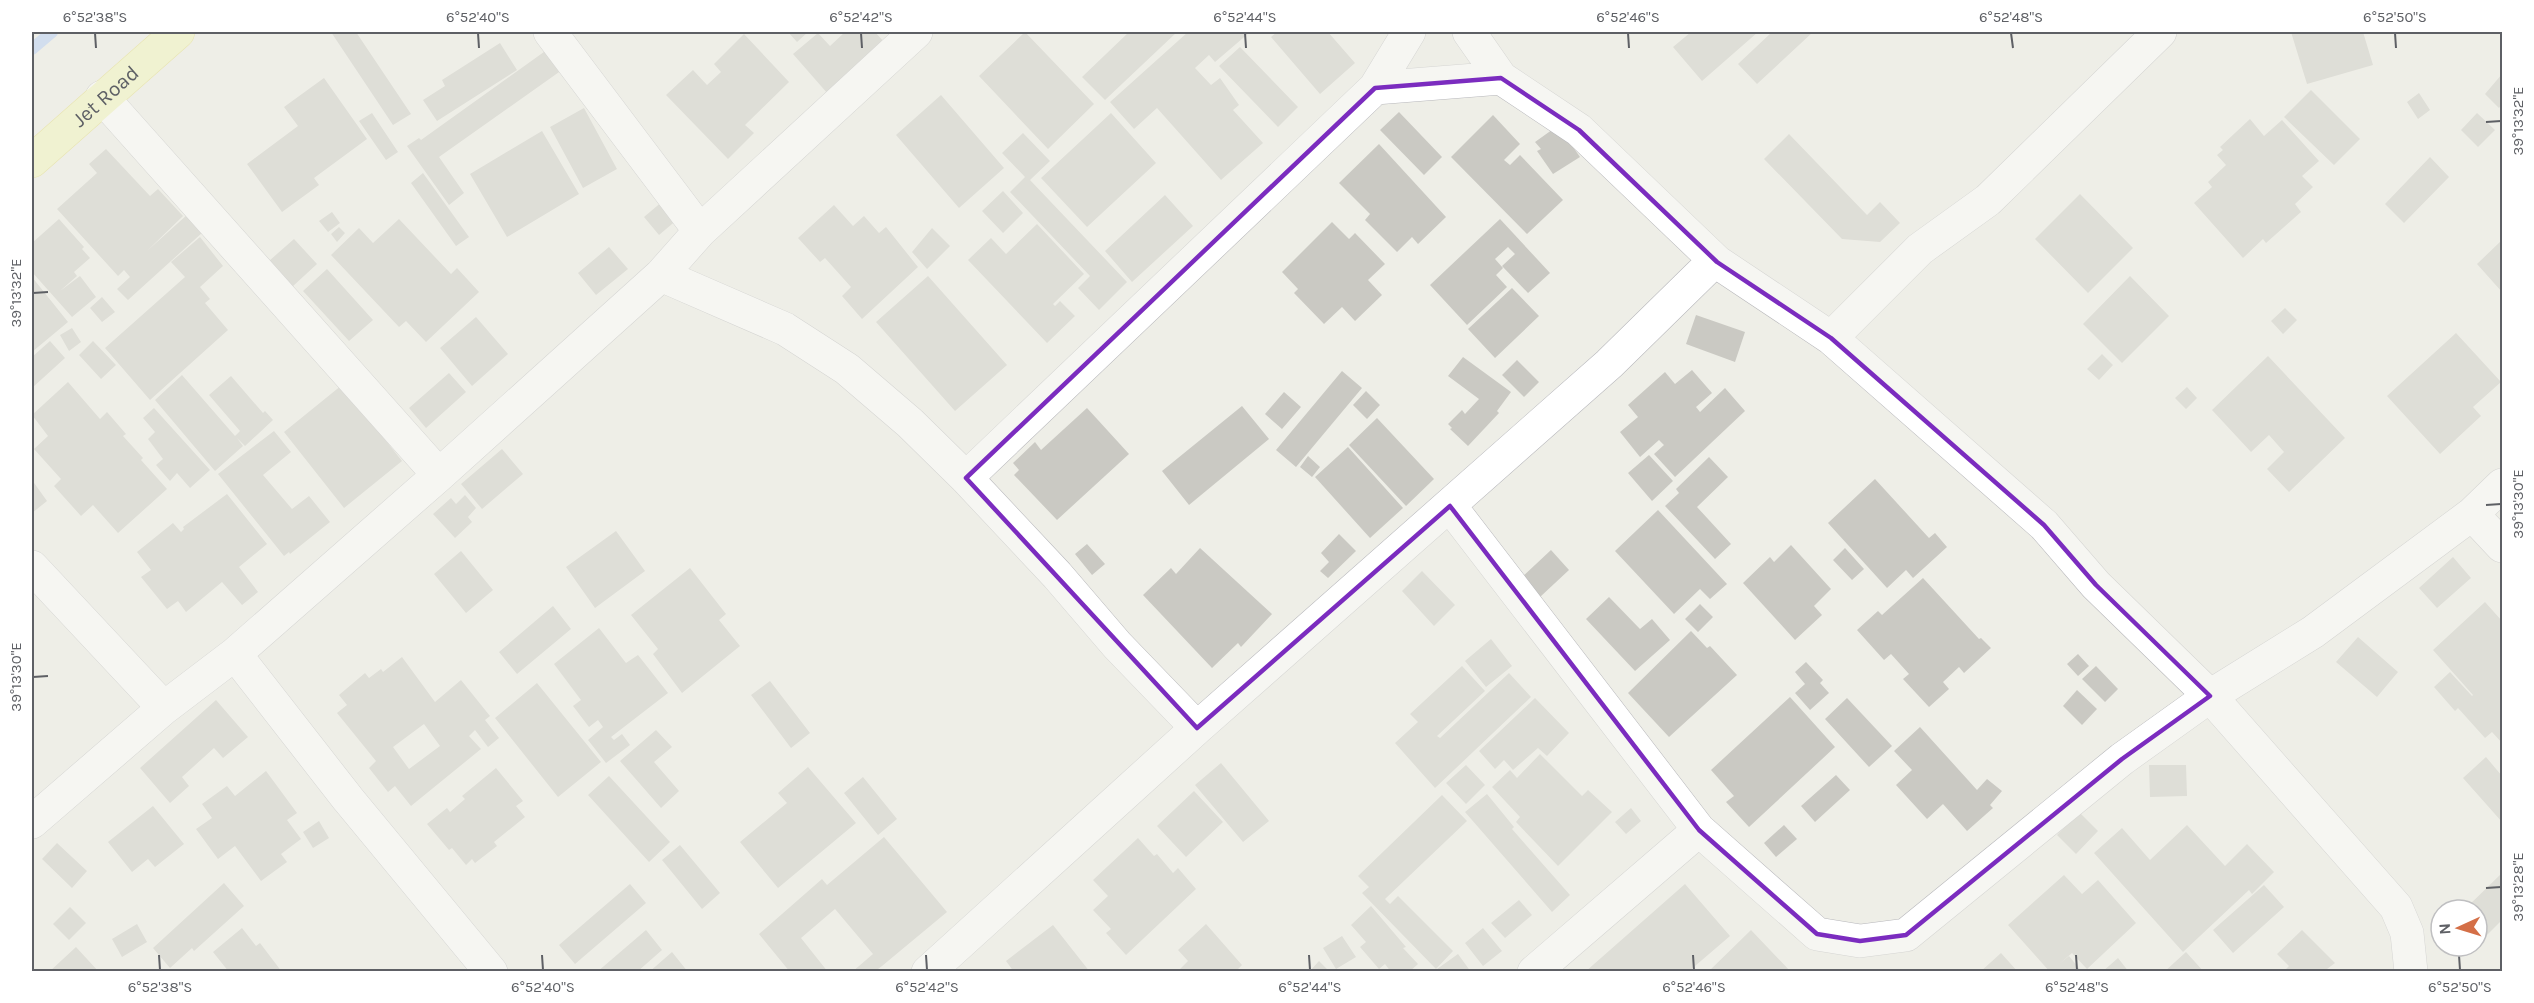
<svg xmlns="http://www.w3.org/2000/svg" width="2534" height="1003" font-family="Karla,sans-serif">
  <rect width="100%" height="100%" fill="#eeeee7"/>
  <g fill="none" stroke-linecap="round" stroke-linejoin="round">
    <path stroke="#b0c9f5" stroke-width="12" d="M32,49L52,32"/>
  </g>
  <path fill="#cac9c3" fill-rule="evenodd" d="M331,32H356L411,114L393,125Z
    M788,32H808L797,42Z
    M845,32H875L885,43L828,94L793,54L818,33L830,46Z
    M1025,32L1094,104L1048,149L979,76Z
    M1129,32H1177L1105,100L1082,77Z
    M1188,32H1250L1215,62L1209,55L1195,68L1211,85L1220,78L1239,105L1233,110L1263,143L1221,180L1157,108L1134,129L1110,102Z
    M1277,32H1328L1355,63L1320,94L1271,37Z
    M1691,32H1758L1702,81L1673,47Z
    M1772,32H1813L1757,84L1738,64Z
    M2291,32H2363L2373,65L2307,84Z
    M744,34L789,82L745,125L754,133L728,159L666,95L693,70L707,85L721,72L714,64Z
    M500,43L517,70L437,121L423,100L445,86L442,80Z
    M555,44L569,65L439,157L464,193L449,205L407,146L419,138L421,140Z
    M1240,47L1298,107L1278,127L1219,66Z
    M2502,74V104L2499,108L2485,94Z
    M324,78L367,139L314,178L319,185L282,212L247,164L298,126L284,107Z
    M2311,90L2360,139L2334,165L2284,117Z
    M2419,93L2430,110L2418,119L2407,102Z
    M941,95L1004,168L959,208L896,135Z
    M584,108L617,169L583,188L550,127Z
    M1399,112L1442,157L1424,175L1380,130Z
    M372,113L398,152L386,160L359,121Z
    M1111,113L1156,163L1087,227L1041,178Z
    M2477,113L2495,130L2478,147L2461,130Z
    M1493,115L1520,144L1504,160L1510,165L1520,155L1563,200L1527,234L1451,157Z
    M2250,119L2264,136L2282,120L2319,161L2302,176L2313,187L2295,204L2301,212L2266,243L2263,239L2243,258L2194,203L2212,187L2208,182L2226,165L2217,155L2223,150L2220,147Z
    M1556,127L1564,134L1580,157L1553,174L1537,151L1541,149L1535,142Z
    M542,131L579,194L507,237L470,174Z
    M1023,133L1050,161L1030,180L1127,282L1099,310L1078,288L1090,276L1010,192L1025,177L1002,153Z
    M1789,134L1867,215L1880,202L1900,223L1880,242L1842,239L1764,159Z
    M1379,144L1446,217L1418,244L1412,237L1397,252L1365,220L1370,214L1339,183Z
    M106,149L150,196L158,189L183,216L147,251L188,214L203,232L128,300L117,289L130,277L124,270L118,276L57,209L97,173L89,164Z
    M2430,157L2449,177L2404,223L2385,204Z
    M423,173L469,237L456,246L411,183Z
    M1003,191L1023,213L1003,233L982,211Z
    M2080,194L2133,248L2088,293L2035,239Z
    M670,195L685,213L659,235L644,217Z
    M1165,195L1193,226L1132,282L1105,251Z
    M834,205L853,226L864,216L879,233L886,227L918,267L862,319L842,296L851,287L825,258L820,262L798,238Z
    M332,212L340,223L328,232L319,221Z
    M59,219L84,247L82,249L90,258L74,272L77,276L60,291L80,276L96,297L72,317L32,272V243Z
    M399,219L451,274L457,268L479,292L426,342L406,321L399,327L331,255L359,228L373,243Z
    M1500,219L1550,273L1528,293L1502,266L1515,254L1508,247L1495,259L1503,268L1496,275L1507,287L1467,325L1430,285Z
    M1332,222L1349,239L1355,233L1385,264L1368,280L1382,295L1355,321L1342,307L1324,324L1294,293L1298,289L1282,272Z
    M1037,224L1084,274L1053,304L1055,306L1060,301L1075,316L1047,343L968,260L991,238L1006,254Z
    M339,227L345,233L337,242L331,234Z
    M932,228L950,246L927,269L912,252Z
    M200,237L223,266L200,287L210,299L205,303L228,330L150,400L105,348L185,277L171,262Z
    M294,239L317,264L292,287L269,261Z
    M2502,240V292L2477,264Z
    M609,247L628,269L596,295L578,273Z
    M327,269L373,320L349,341L303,291Z
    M928,276L1007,365L955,411L876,322Z
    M2130,276L2169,316L2122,363L2083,324Z
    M32,277L68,322L32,352Z
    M1512,288L1539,316L1495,358L1468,329Z
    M102,297L115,312L102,322L90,308Z
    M2285,308L2297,320L2283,334L2271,321Z
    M1696,315L1745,332L1735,362L1686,344Z
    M476,317L508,354L472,386L440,348Z
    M72,328L81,342L69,351L60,335Z
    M2456,333L2501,382L2473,407L2481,416L2440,454L2387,396Z
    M50,341L65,358L32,388V357Z
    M93,341L116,365L101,379L79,355Z
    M2102,354L2113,365L2099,380L2087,369Z
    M2268,356L2345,438L2289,492L2267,469L2284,452L2269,435L2251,452L2212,410Z
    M1463,357L1511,392L1497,411L1499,413L1468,446L1450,429L1452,428L1448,424L1462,410L1465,414L1479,399L1448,376Z
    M1517,360L1539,382L1524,397L1502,375Z
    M1692,370L1712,393L1696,407L1700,412L1725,388L1745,411L1675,477L1654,454L1664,445L1659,440L1640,457L1620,432L1638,417L1628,405L1665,372L1675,384Z
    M1342,371L1362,388L1296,467L1276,450Z
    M449,373L466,392L426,428L409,408Z
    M182,375L235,436L240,431L209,395L231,376L263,413L265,411L273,420L245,446L237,438L243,446L215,471L155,400Z
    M68,382L100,419L107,412L126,434L123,436L143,458L141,460L167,489L118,533L93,505L81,516L54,486L61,479L34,449L48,436L32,415Z
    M342,385L402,461L344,508L284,432Z
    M2187,387L2197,398L2186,409L2175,398Z
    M1366,391L1380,405L1367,419L1353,405Z
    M1284,392L1301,407L1282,429L1265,414Z
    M1242,406L1269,439L1189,505L1162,471Z
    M154,408L210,470L190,488L177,473L170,481L156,465L163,459L148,439L155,432L143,418Z
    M1087,408L1129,454L1057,520L1014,475L1019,470L1013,463L1035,442L1041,450Z
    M1377,418L1434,479L1406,506L1349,445Z
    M274,431L291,452L263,475L292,509L309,496L330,522L290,554L289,552L284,556L218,474Z
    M1348,447L1403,508L1370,538L1315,477Z
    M502,449L523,474L482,509L461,484Z
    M1649,455L1673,481L1652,501L1628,473Z
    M1308,456L1320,467L1312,477L1300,467Z
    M1709,457L1728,477L1697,507L1731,544L1715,559L1665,506L1679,493L1676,489Z
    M1875,479L1929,538L1935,533L1947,547L1913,578L1906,570L1887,588L1828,523Z
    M32,480L47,501L32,513Z
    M227,494L267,544L239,567L258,592L242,605L222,582L186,612L178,601L167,609L141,577L151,570L137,552L173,523L181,532L184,529L183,527Z
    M465,495L476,508L468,517L472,522L455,538L433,514L451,498L456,504Z
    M1658,510L1727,584L1710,599L1700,589L1674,614L1615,551Z
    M616,531L645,571L595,608L566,567Z
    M1339,534L1356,551L1328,578L1320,571L1329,562L1321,553Z
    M1087,544L1105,564L1092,575L1075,554Z
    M1791,545L1831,589L1814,606L1822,615L1795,640L1743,583L1770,557L1774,562Z
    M1200,548L1272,614L1241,647L1238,643L1212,668L1143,595L1171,568L1176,574Z
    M1845,548L1864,569L1852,580L1833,560Z
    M1551,550L1569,570L1540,597L1522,577Z
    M461,551L493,590L466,613L434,574Z
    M2453,557L2471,578L2437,608L2419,588Z
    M690,568L726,614L719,620L740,646L682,693L653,654L658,649L631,615Z
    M1422,571L1455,605L1434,626L1402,591Z
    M1923,578L1979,639L1981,638L1991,648L1964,673L1959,667L1943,682L1949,689L1929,707L1903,679L1909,674L1891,654L1884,660L1857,630L1878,611L1882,615Z
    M1609,597L1640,629L1652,619L1670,640L1635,671L1586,619Z
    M2485,602L2502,621V743L2492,732L2485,738L2458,708L2455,711L2434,687L2450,672L2472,696L2473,695L2433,650Z
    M1700,604L1713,617L1698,632L1685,619Z
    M553,606L571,629L517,674L499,652Z
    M599,628L626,663L638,655L668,693L611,737L614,740L622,734L630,745L606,763L588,740L603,727L598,720L589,727L573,706L581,700L554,664Z
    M1691,631L1707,648L1710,646L1737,675L1669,737L1628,693Z
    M2358,637L2398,672L2377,697L2336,662Z
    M1491,639L1512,666L1486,687L1465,661Z
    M2078,654L2089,666L2078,676L2067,664Z
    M402,657L435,702L461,680L490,716L485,720L499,738L488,747L475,730L469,736L481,749L411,806L395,786L388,792L369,768L376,761L337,713L347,705L339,695L365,673L369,678L381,669L383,672ZM424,724L440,746L409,769L393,747Z
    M1806,662L1823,680L1820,683L1829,693L1810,710L1795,693L1805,684L1795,672Z
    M1462,666L1485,691L1437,736L1440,738L1509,673L1531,697L1435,788L1395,743L1418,722L1410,714Z
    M2096,666L2118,689L2105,702L2082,679Z
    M770,681L810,733L791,748L751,695Z
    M537,683L601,762L558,797L495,718Z
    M2077,690L2097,709L2082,725L2063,706Z
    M1790,697L1835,747L1749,827L1726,802L1734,796L1711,770Z
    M1535,698L1569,733L1547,756L1538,748L1513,770L1504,760L1495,769L1479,751Z
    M1847,698L1892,746L1869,767L1825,719Z
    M216,700L248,737L223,758L214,748L182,777L189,786L170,803L140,768Z
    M1920,727L1977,790L1987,779L2002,791L1990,805L1993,808L1967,831L1943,804L1927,819L1896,785L1912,770L1894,751Z
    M656,730L672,747L654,762L679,791L661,808L620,761Z
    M1540,754L1582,796L1588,790L1612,812L1558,866L1516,822L1520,817L1492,787L1510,770L1517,778Z
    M2486,757L2502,776V822L2463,778Z
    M1221,763L1269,821L1243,842L1195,785Z
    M1466,765L1485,785L1466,804L1446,783Z
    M2149,765H2186L2187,796L2150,797Z
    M808,767L856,823L778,888L740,842L787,803L778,793Z
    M496,768L523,801L516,806L525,817L494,842L497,846L475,863L472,859L466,865L452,848L449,850L427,824L447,808L450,812L465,799L462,796Z
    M266,771L297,813L287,820L301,839L281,854L287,862L261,881L235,846L218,859L196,829L212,818L202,804L227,786L235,796Z
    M1836,775L1850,790L1815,822L1801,806Z
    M609,776L670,842L649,862L588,795Z
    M863,777L897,819L878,835L844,793Z
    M1194,791L1223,822L1186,857L1157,826Z
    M1487,794L1514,827L1512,829L1570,895L1552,912L1465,812Z
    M1442,795L1467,821L1385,899L1390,904L1398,896L1453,951L1436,969L1362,893L1369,887L1358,876Z
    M153,806L184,844L155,867L148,859L132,872L108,842Z
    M1631,808L1641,821L1626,834L1615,822Z
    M2079,812L2098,831L2076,854L2057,835Z
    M319,821L329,838L313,848L303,832Z
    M1784,825L1797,839L1776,857L1764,843Z
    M2187,825L2225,866L2247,844L2274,872L2252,894L2249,890L2183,952L2094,853L2122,828L2150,860Z
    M884,837L947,912L882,966L874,972H852L873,954L835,909L801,938L828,972H790L759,934L822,879L827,885Z
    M1138,838L1154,856L1157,854L1173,873L1178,868L1196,889L1126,955L1106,933L1111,929L1093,910L1108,896L1093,880Z
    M57,843L87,871L72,888L42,859Z
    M680,845L720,893L702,909L662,860Z
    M2502,873V920L2481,941L2477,937V910H2464Z
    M2064,875L2082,894L2098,880L2136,923L2087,969L2072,953L2059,964L2069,956L2082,972H2050L2008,925Z
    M224,883L244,906L194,951L192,948L170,968L153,948Z
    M630,884L646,903L575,964L559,945Z
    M1685,884L1730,936L1688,972H1585Z
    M2264,885L2284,907L2233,953L2213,930Z
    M1519,900L1532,915L1505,938L1491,923Z
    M1371,906L1406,947L1403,948L1418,964L1409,972H1391L1385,964L1379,969L1360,947L1366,942L1351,925Z
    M70,907L86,923L69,940L53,924Z
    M137,924L147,942L122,957L112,939Z
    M1206,924L1242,965L1235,972H1177L1188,961L1178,950Z
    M1053,925L1090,972H1014L1006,961Z
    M242,928L256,946L260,943L282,972H229L213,952Z
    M1483,928L1502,951L1483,966L1465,943Z
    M646,930L662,950L637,972H597Z
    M1751,930L1791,972H1708Z
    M2302,930L2335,963L2327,969L2330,972H2283L2289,966L2277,954Z
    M1342,936L1356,957L1336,969L1323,948Z
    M76,947L99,972H49Z
    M672,952L688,972H649L656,966Z
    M2186,952L2204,972H2164Z
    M2001,953L2018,972H1980Z
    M1458,954L1471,972H1438L1437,969Z
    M2118,958L2129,972H2102Z
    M1319,961L1330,972H1309Z"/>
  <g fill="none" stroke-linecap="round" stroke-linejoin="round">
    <defs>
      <path id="minor" d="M550,32L700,231
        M1469,32L1501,78
        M1375,88L1501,78L1579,130L1717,262L1831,338L2044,525L2096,585L2210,696L2396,907L2407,933L2411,972
        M102,97L439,475
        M661,275L785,329L847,369L910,423L966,478L1057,575L1117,645L1197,728
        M1831,338L1920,249L1988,200L2160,32
        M966,478L1375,88L1409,32
        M1450,506L1699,830L1817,934L1860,941L1906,935L2122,759L2210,696L2313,632L2472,514L2502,485
        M2472,514L2502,546
        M32,567L164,708
        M235,654L348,799L491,972
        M32,822L164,708L235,654L439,475L661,275L700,231L916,32
        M928,972L1197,728L1609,364L1708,267L1717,262
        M1534,972L1699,830"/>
      <g id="major">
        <path id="s1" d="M32,161L178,32"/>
      </g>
    </defs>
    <use href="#minor" stroke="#b7b7bb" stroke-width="34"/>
    <use href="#major" stroke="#e0d86e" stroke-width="34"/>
    <use href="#minor" stroke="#fff" stroke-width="33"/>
    <use href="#major" stroke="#f2f5b5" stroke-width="33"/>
  </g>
  <path d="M0 0H2534V1003H0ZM1501,78L1579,130L1717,262L1831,338L2044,525L2096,585L2210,696L2122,759L1906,935L1860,941L1817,934L1699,830L1450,506L1197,728L966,478L1375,88Z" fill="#eeeee7" fill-opacity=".55" fill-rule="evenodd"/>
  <path fill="none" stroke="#7b2cbf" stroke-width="4.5" stroke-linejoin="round" d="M1501,78L1579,130L1717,262L1831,338L2044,525L2096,585L2210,696L2122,759L1906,935L1860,941L1817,934L1699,830L1450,506L1197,728L966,478L1375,88Z"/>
  <path fill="none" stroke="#5e6065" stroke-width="2" d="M95,33L96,48M478,33L479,48M861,33L862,48M1245,33L1246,48M1628,33L1629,48M2011,33L2013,48M2395,33L2396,48M2486,122L2501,121M33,293L48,292M2486,505L2501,504M33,677L48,676M2486,888L2501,887M159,955L160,970M542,955L543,970M926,955L927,970M1309,955L1310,970M1693,955L1694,970M2076,955L2077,970M2459,955L2460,970"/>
  <g text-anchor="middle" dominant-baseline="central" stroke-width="5" stroke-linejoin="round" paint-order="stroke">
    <g font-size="21" fill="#5e6065" stroke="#fff">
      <text stroke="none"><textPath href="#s1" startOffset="98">Jet Road</textPath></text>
    </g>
  </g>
  <rect width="2534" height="1003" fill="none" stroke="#ffffff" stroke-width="66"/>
  <g transform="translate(2459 928) rotate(266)"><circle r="28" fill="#ffffff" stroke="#bfbfc1" stroke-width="1.5"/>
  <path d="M0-4.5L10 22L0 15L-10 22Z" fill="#d46f47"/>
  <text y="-9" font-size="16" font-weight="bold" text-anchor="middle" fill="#5e6065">N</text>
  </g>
  <rect x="33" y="33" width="2468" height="937" fill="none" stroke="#5e6065" stroke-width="2"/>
  <g font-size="15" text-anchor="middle" fill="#5e6065">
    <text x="95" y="22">6°52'38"S</text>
    <text x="478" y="22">6°52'40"S</text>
    <text x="861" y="22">6°52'42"S</text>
    <text x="1245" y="22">6°52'44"S</text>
    <text x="1628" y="22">6°52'46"S</text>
    <text x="2011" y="22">6°52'48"S</text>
    <text x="2395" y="22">6°52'50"S</text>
    <text transform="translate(2518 121) rotate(-90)" y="5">39°13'32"E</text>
    <text transform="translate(16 293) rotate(-90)" y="5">39°13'32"E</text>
    <text transform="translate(2518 504) rotate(-90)" y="5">39°13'30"E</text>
    <text transform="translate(16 677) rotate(-90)" y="5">39°13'30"E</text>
    <text transform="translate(2518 887) rotate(-90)" y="5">39°13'28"E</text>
    <text x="160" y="992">6°52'38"S</text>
    <text x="543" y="992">6°52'40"S</text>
    <text x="927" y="992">6°52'42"S</text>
    <text x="1310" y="992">6°52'44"S</text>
    <text x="1694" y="992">6°52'46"S</text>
    <text x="2077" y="992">6°52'48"S</text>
    <text x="2460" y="992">6°52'50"S</text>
  </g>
</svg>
